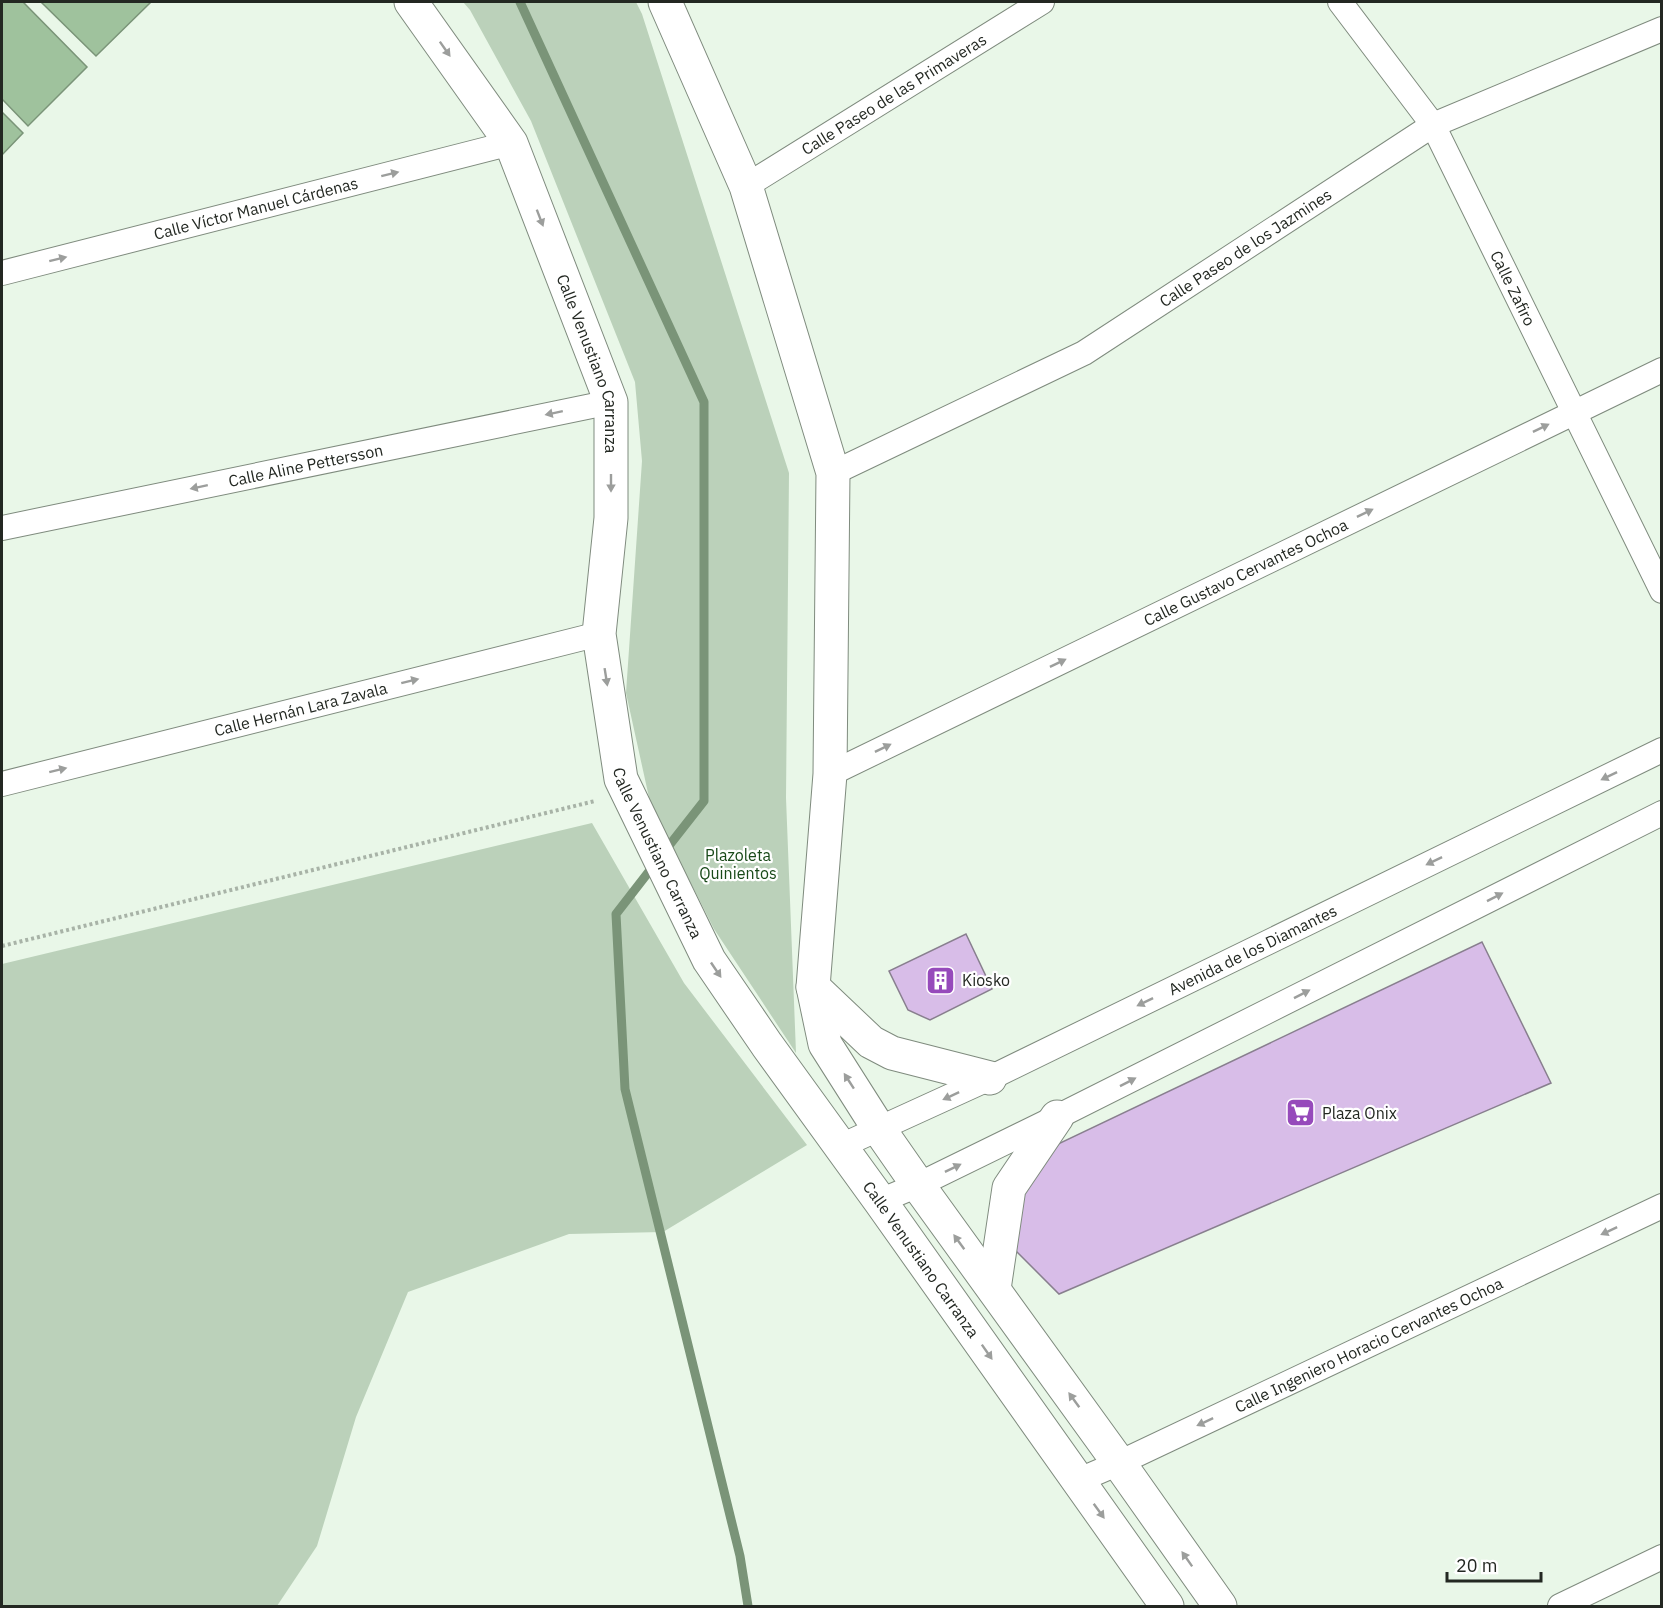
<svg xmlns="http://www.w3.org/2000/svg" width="1663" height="1608" font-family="'IBM Plex Sans',sans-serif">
  <rect width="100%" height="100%" fill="#e9f7e8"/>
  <path fill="#bbd1ba" d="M463,2H636L642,14L789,473L786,798L796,1053L714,929L650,802L626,693L642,461L635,382L531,121L470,10Z
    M592,823L684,983L807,1145L663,1232L569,1234L408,1292L356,1417L317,1546L277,1606H2V964Z"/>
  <path fill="#9fc29d" stroke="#7a9478" stroke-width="1.5" d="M2,2H23L87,67L28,126L2,99Z
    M41,2H151L96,56Z
    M2,112L23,133L2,155Z"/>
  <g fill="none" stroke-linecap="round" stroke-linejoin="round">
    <path stroke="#7a9478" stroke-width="9" d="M520,2L704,402V801L664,852
      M654,865L616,914L625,1089L740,1556L748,1606"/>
  </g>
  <path fill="#d8bde8" stroke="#887f8e" stroke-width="1.5" d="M966,934L992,989L930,1020L908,1010L889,971Z
    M1482,942L1551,1083L1059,1294L1016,1251L1021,1194L1058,1144Z"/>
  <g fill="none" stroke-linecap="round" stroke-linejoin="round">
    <defs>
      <g id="street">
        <path id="s1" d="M1340,2L1433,125L1662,591"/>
        <path id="s2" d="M746,186L1042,2"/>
        <path id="s3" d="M2,273L511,143"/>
        <path id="s4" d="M833,473L1084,353L1433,125L1662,29"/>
        <path id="s5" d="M2,528L611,402"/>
        <path id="s6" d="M830,774L1662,370"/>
        <path id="s7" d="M2,784L599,634"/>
        <path id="s8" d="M841,1146L990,1078L1662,750"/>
        <path d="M880,1201L918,1185L1057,1117L1662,813"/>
        <path id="s9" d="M1077,1481L1119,1463L1662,1206"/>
        <path d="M1560,1606L1662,1557"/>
      </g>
      <g id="secondary">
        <path id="s10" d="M411,2L511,143L611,402V518L599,634L621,779L709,960L767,1045L880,1201L1167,1606"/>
        <path d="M665,2L746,186L833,473L830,774L813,987L825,1044L879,1129L918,1185L1119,1463L1220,1606"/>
        <path d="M813,987L871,1042L892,1053L990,1078"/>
        <path d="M994,1289L1009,1188L1057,1117"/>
      </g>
    </defs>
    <use href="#street" stroke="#7f8b7e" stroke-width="26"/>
    <use href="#secondary" stroke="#7f8b7e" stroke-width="35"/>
    <path stroke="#a8b3a7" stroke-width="4" stroke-dasharray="3 3" stroke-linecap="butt" d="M2,946L595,801"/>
    <use href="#street" stroke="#fff" stroke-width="24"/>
    <use href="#secondary" stroke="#fff" stroke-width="33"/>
  </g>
  <defs><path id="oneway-solid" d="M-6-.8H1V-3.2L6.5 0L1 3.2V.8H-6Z" transform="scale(1.5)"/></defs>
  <g fill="#9c9e9c">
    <use href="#oneway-solid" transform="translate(445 49) rotate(55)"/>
    <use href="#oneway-solid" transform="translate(390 174) rotate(-14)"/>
    <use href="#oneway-solid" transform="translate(540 218) rotate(69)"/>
    <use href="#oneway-solid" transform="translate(58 259) rotate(-14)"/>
    <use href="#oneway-solid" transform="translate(554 413) rotate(168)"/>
    <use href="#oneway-solid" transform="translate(1541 428) rotate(-26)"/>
    <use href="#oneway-solid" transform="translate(611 483) rotate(90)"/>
    <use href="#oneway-solid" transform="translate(199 487) rotate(168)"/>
    <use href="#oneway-solid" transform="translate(1365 513) rotate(-26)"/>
    <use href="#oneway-solid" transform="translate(1058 663) rotate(-26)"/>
    <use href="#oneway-solid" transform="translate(606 677) rotate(81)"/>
    <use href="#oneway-solid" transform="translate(410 681) rotate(-14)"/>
    <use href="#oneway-solid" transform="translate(883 748) rotate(-26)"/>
    <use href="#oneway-solid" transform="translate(58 770) rotate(-14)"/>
    <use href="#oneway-solid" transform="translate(1609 776) rotate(154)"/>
    <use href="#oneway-solid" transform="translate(1434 861) rotate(154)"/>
    <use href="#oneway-solid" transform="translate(1495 897) rotate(-27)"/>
    <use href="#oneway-solid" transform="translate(716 970) rotate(56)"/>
    <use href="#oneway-solid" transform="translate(1302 994) rotate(-27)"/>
    <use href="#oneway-solid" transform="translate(1145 1002) rotate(154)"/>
    <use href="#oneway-solid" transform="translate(849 1081) rotate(-123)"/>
    <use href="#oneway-solid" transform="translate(1128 1082) rotate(-27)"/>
    <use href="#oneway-solid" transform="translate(951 1096) rotate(155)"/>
    <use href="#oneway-solid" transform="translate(953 1168) rotate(-26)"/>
    <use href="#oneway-solid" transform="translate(1609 1231) rotate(155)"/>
    <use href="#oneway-solid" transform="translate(959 1242) rotate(-126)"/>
    <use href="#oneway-solid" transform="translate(987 1352) rotate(55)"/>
    <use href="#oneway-solid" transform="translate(1074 1400) rotate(-126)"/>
    <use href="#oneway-solid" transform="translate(1205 1422) rotate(155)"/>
    <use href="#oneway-solid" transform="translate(1099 1511) rotate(54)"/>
    <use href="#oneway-solid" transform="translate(1187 1559) rotate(-125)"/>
  </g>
  <defs>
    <symbol id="building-square" viewBox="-11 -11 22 22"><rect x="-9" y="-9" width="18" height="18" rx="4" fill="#964abb" stroke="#fff"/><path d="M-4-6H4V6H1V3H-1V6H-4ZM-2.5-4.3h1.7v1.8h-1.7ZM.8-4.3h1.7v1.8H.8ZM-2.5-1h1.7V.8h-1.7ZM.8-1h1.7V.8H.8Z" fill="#fff"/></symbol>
    <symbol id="supermarket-square" viewBox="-11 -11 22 22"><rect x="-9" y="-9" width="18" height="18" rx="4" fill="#964abb" stroke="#fff"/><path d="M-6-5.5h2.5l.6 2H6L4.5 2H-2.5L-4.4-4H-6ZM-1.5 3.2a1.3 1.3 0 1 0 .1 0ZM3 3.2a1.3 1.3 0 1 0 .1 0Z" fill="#fff"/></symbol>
  </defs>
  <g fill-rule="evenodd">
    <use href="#building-square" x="924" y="964" width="33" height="33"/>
    <use href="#supermarket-square" x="1284" y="1096" width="33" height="33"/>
  </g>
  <g text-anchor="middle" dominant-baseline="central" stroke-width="4.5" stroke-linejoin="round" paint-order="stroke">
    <g font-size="16" fill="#232822" stroke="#fff">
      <text stroke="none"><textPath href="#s2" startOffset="174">Calle Paseo de las Primaveras</textPath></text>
      <text stroke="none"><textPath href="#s3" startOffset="262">Calle Víctor Manuel Cárdenas</textPath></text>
      <text stroke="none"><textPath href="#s4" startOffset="471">Calle Paseo de los Jazmines</textPath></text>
      <text stroke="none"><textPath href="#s1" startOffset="336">Calle Zafiro</textPath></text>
      <text stroke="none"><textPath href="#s10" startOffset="408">Calle Venustiano Carranza</textPath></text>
      <text stroke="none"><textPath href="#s5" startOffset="310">Calle Aline Pettersson</textPath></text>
      <text stroke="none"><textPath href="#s6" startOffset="462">Calle Gustavo Cervantes Ochoa</textPath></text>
      <text stroke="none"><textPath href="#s7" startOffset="308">Calle Hernán Lara Zavala</textPath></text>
      <text stroke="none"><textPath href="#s10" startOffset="912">Calle Venustiano Carranza</textPath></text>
      <text stroke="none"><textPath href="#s8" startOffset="456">Avenida de los Diamantes</textPath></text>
      <text stroke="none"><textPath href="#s10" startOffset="1398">Calle Venustiano Carranza</textPath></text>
      <text stroke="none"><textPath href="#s9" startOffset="322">Calle Ingeniero Horacio Cervantes Ochoa</textPath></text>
    </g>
    <g font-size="16" fill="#184918" stroke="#fff">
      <text x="738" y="855">Plazoleta<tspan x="738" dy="18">Quinientos</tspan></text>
    </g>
    <g font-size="16" fill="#232822" stroke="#fff" text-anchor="start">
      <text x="962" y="980">Kiosko</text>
      <text x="1322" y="1113">Plaza Onix</text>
    </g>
  </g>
  <rect width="1663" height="1608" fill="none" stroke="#232822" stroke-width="6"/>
  <path d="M1447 1572v9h94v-9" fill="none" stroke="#232822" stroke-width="3"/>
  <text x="1456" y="1572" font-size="18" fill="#232822" stroke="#ffffff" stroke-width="4.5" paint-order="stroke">20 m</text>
</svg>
